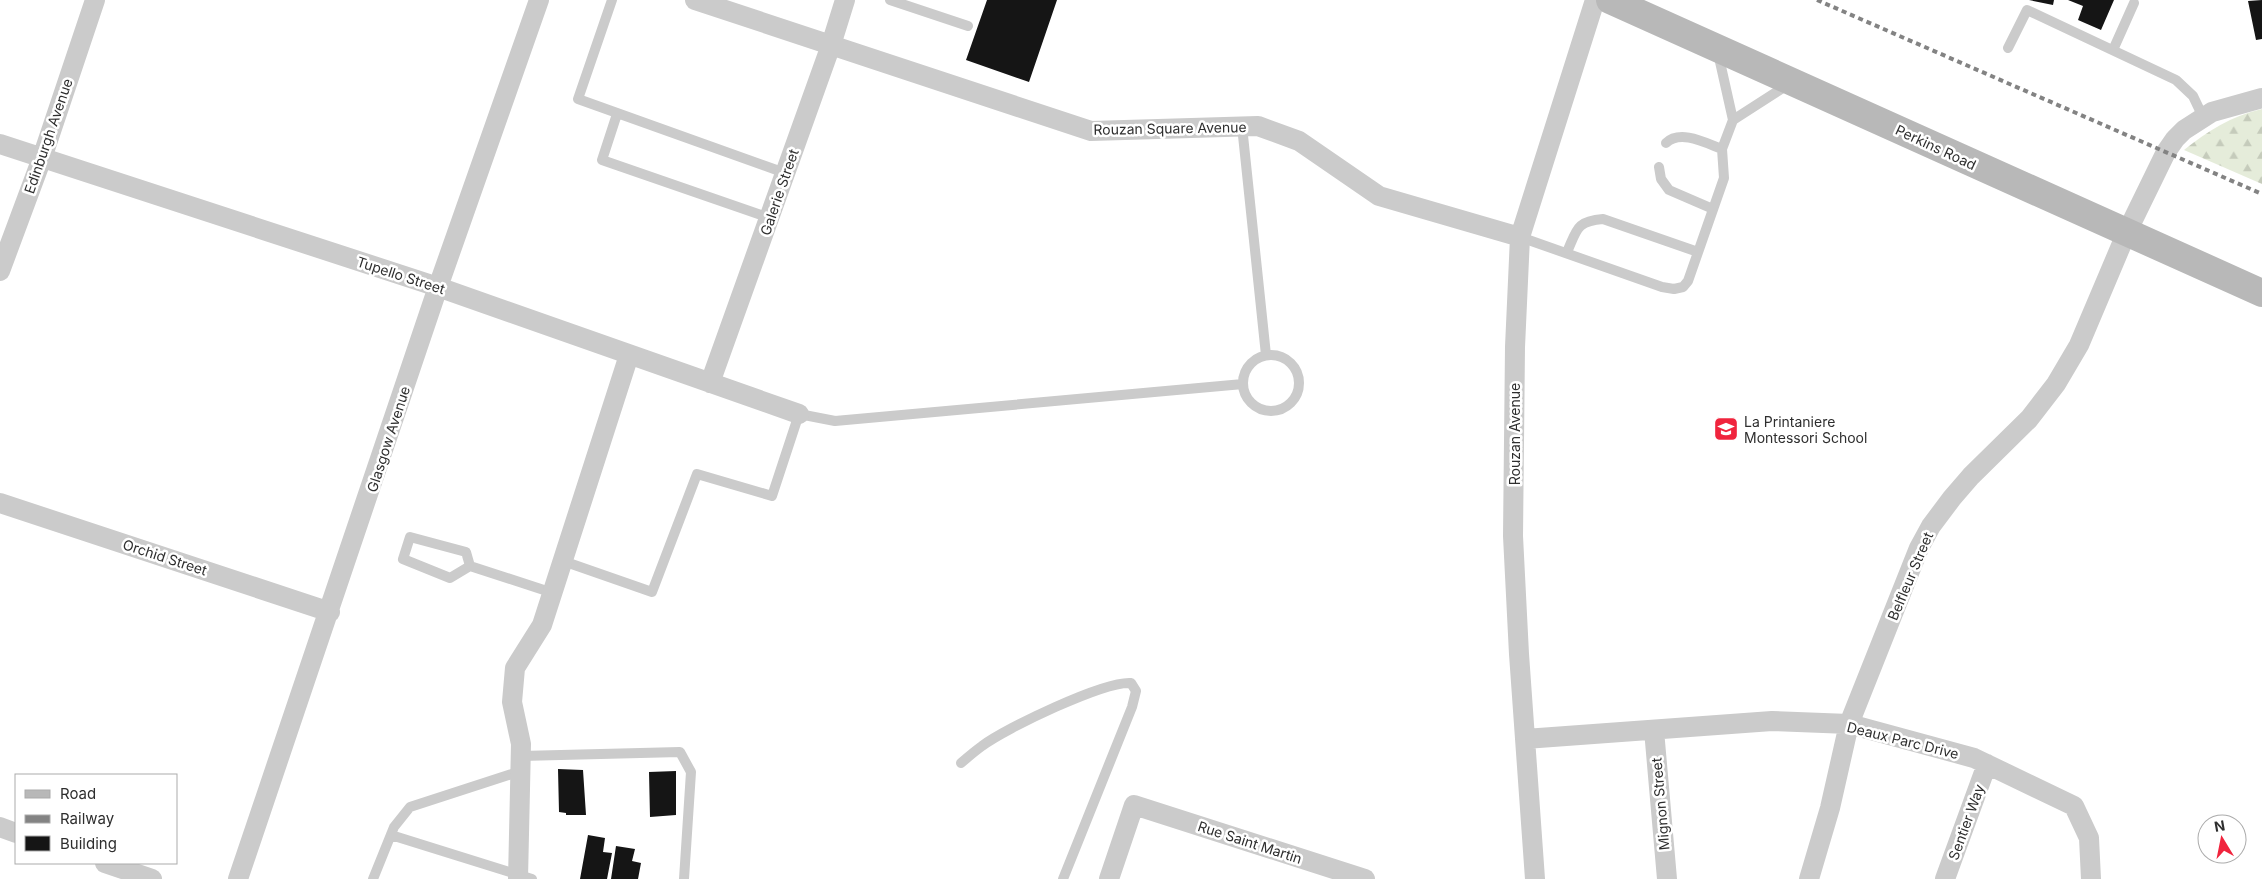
<svg xmlns="http://www.w3.org/2000/svg" width="2262" height="879" font-family="Inter,sans-serif">
  <defs>
    <pattern id="forest-firs" width="22" height="20" patternUnits="userSpaceOnUse" patternTransform="scale(1.25)"><rect width="22" height="20" fill="#e5ecda"/><path d="M5 1l3.5 6h-7zM16 11l3.5 6h-7z" fill="#c5cbbb"/></pattern>
  </defs>
  <rect width="100%" height="100%" fill="#fff"/>
  <path fill="url(#forest-firs)" d="M2262,109V184L2184,150C2208,131 2231,116 2262,109Z"/>
  <path fill="#151515" d="M987,0H1057L1029,82L966,60Z
    M2029,0H2054L2053,5Z
    M2068,0H2114L2101,30L2078,20L2083,6Z
    M2262,0V39L2256,40L2248,1Z
    M558,769L583,770L586,815H566V813L559,812Z
    M676,771V815L650,817L649,772Z
    M588,835L605,838L603,852L612,853L607,879H580Z
    M616,846L635,849L632,861L641,863L638,879H611Z"/>
  <g fill="none" stroke-linecap="round" stroke-linejoin="round">
    <path stroke="#cbcbcb" stroke-width="10" d="M612,0L578,99L785,173
      M890,0L968,26
      M2008,48L2027,10L2176,80L2193,96L2203,117
      M2113,50L2134,3
      M1718,53L1733,120L1789,84
      M617,114L602,160L770,218
      M1242,126L1266,355
      M1666,143C1680,129 1706,143 1722,149
      M1659,167L1661,179L1669,190L1713,209
      M1520,237L1662,287L1674,289L1683,287L1688,281L1724,178L1722,149L1733,120
      M1567,252C1577,230 1576,221 1603,219L1698,252
      M1243 383a28 28 0 1 1 56 0a28 28 0 1 1-56 0Z
      M563,561L652,592L697,474L772,496L799,414L835,421L1243,384
      M470,566L450,578L403,559L410,537L466,552L470,566L553,593
      M521,756L680,752L691,772L684,879
      M961,763C968,757 975,751 982,746C1006,728 1104,681 1131,683L1136,691L1132,707L1063,879
      M391,835L532,879
      M373,879L394,827L410,807L521,771"/>
    <path stroke="#cbcbcb" stroke-width="20" d="M695,0L1091,131L1258,126L1299,141L1379,196L1520,237
      M0,144L438,287L799,414
      M0,271L42,158L95,0
      M710,383L831,45L845,0
      M0,503L330,612
      M1654,730L1667,879
      M1525,739L1772,721L1849,724L1974,758L2074,806L2089,838L2091,879
      M0,827L16,833
      M105,863L152,879
      M238,879L438,287L539,0
      M518,879L521,744L512,702L515,668L542,625L629,355
      M1109,879L1134,805L1365,879
      M1535,879L1519,654L1513,536L1515,347L1520,237L1595,0
      M1809,879L1830,808L1849,724L1919,548L1931,526L1952,498L1971,476L2029,419L2056,384L2079,345L2126,234L2166,152L2175,139L2184,130L2212,112L2262,98
      M1945,879L1987,764"/>
    <path stroke="#b8b8b8" stroke-width="28" d="M1610,0L2262,293"/>
    <path stroke="#838383" stroke-width="4" stroke-dasharray="5 4" stroke-linecap="butt" d="M1817,0L2262,194"/>
  </g>
  <defs>
    <symbol id="school-square" viewBox="-11 -11 22 22"><rect x="-9" y="-9" width="18" height="18" rx="4" fill="#f0243d" stroke="#fff"/><path d="M0-5L7-2L0 1L-7-2ZM-4 1L0 2.5L4 1V4Q0 6-4 4Z" fill="#fff"/></symbol>
  </defs>
  <g fill-rule="evenodd">
    <use href="#school-square" x="1712" y="415" width="28" height="28"/>
  </g>
  <g text-anchor="middle" dominant-baseline="central" stroke-width="5" stroke-linejoin="round" paint-order="stroke">
    <g font-size="14" fill="#2e2e2e" stroke="#fff">
      <text transform="translate(1170 128) rotate(-1)">Rouzan Square Avenue</text>
      <text transform="translate(48 136) rotate(-71)">Edinburgh Avenue</text>
      <text transform="translate(1936 147) rotate(25)">Perkins Road</text>
      <text transform="translate(779 192) rotate(-71)">Galerie Street</text>
      <text transform="translate(401 275) rotate(18)">Tupello Street</text>
      <text transform="translate(1514 434) rotate(-90)">Rouzan Avenue</text>
      <text transform="translate(388 439) rotate(-72)">Glasgow Avenue</text>
      <text transform="translate(165 557) rotate(18)">Orchid Street</text>
      <text transform="translate(1910 576) rotate(-67)">Belfleur Street</text>
      <text transform="translate(1903 740) rotate(14)">Deaux Parc Drive</text>
      <text transform="translate(1660 804) rotate(-95)">Mignon Street</text>
      <text transform="translate(1966 822) rotate(-70)">Sentier Way</text>
      <text transform="translate(1250 842) rotate(18)">Rue Saint Martin</text>
    </g>
    <g font-size="14" fill="#2e2e2e" stroke="#fff" text-anchor="start">
      <text x="1744" y="421">La Printaniere<tspan x="1744" dy="16">Montessori School</tspan></text>
    </g>
  </g>
  <rect x="15" y="774" width="162" height="90" fill="#ffffff" stroke="#ababab"/>
  <rect x="25" y="790" width="25" height="8" fill="#b8b8b8" stroke="#ababab"/>
  <text x="60" y="799" font-size="15" fill="#2e2e2e">Road</text>
  <rect x="25" y="815" width="25" height="8" fill="#838383" stroke="#ababab"/>
  <text x="60" y="824" font-size="15" fill="#2e2e2e">Railway</text>
  <rect x="25" y="836" width="25" height="15" fill="#151515" stroke="#ababab"/>
  <text x="60" y="849" font-size="15" fill="#2e2e2e">Building</text>
  <g transform="translate(2222 839) rotate(350)"><circle r="24" fill="#ffffff" stroke="#ababab"/>
  <path d="M0-4L9 19L0 12L-9 19Z" fill="#f0243d"/>
  <text y="-8" font-size="14" font-weight="bold" text-anchor="middle" fill="#2e2e2e">N</text>
  </g>
</svg>
